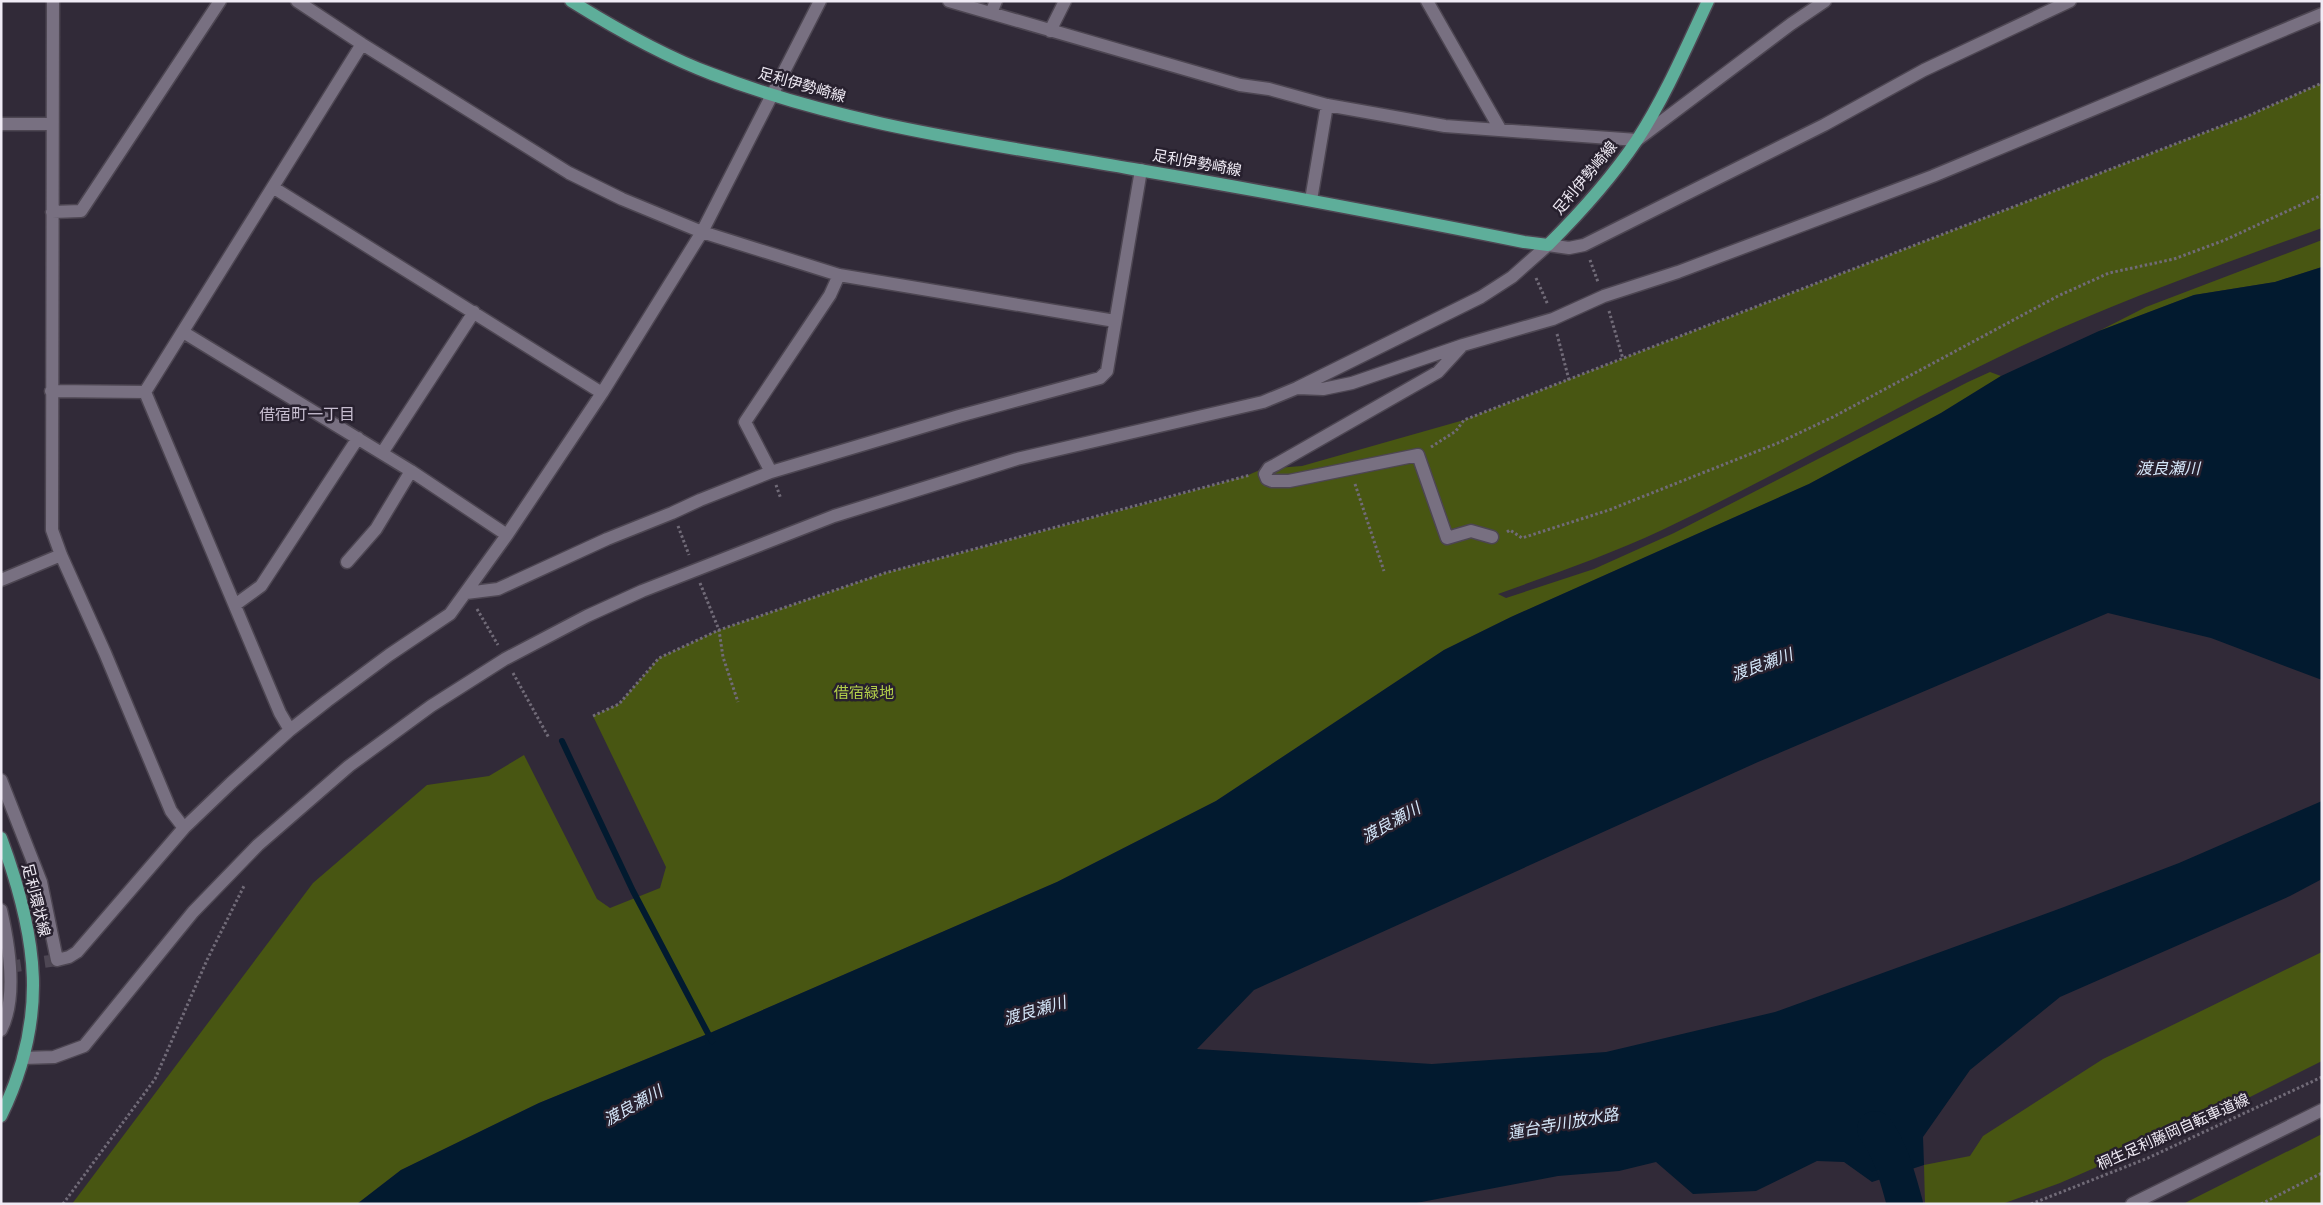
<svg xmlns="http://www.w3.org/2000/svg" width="2323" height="1205" font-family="'Varela Round','Noto Sans JP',sans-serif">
  <rect width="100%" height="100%" fill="#312a38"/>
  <path fill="#485612" d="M2322,83V228C2215,267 2108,304 2005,354C1890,409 1779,475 1662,530C1609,555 1553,574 1498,594L1506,598L1594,569L1674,533L1968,382L1990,372L2001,376L1941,413L1809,484L1511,617L1444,650L1216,801L1057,882L710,1033L539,1103L401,1170L357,1204H72L313,883L427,785L489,776L524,755L597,899L610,908L660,888L666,867L593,716L619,704L659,658L719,630L885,573L1160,500L1246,476L1262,469L1302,466L1464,420L2250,115Z
    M2322,240V267L2275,282L2194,295L2099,331L2146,307Z
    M2322,952V1061L2200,1122L2060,1183L2002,1204H1925L1924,1165L1970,1156L1983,1136L2103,1059Z
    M2322,1134V1204H2183Z"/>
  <path fill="#021a2f" d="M2322,267V680L2211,638L2108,613L1758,762L1254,990L1197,1049L1432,1064L1606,1052L1775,1012L2064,907L2179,863L2322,801V879L2290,896L2060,997L1970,1070L1923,1137L1924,1165L1872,1182L1844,1162L1817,1161L1756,1191L1693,1194L1656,1162L1619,1171L1558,1176L1411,1204H357L401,1170L539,1103L710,1033L1057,882L1216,801L1444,650L1511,617L1809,484L1941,413L2001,376L2099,331L2194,295L2275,282Z"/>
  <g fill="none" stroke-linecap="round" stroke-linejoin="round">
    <path stroke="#021a2f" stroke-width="6" d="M562,741L633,891L712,1041"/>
    <path stroke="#021a2f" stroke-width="36" d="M1875,1129C1891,1150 1898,1179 1905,1204"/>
    <path stroke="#4e4754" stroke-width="12" stroke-dasharray="12 6" stroke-linecap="butt" d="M9,967L57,960"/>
    <defs>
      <path id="minor" d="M53,1L52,530L61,555L105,653L171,811L184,828
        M297,1L362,44L569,173L622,199L702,232L839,275L1115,321
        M949,1L1240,85L1269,89L1327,105L1445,126L1637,140L1791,24L1825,1
        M1427,1L1500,129
        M991,13L996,1
        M1050,31L1065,1
        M1,124H51
        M274,188L602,393
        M1311,200L1327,105
        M52,212L81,211L220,1
        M183,332L411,471L507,535
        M1461,347L1438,372L1275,465L1269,468L1265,474L1267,479L1272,481H1289L1418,455L1447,538L1471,531L1492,537
        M1298,388L1323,389L1352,383L1463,345L1553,319L1604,296L1678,272L1933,176L2322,14
        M51,391L145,392L362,44
        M145,392L280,713L290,730
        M382,453L474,312
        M771,472L745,422L830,295L839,275
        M347,562L376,529L411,471
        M1,580L61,555
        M466,593L498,589L607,539L672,513L700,500L771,472L959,416L1100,378L1107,371L1141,170
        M235,605L261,586L358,438
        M1,780L41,882L57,960L69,957L77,952L184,828L231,783L290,730L327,701L389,655L450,614L507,535L602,393L702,232L820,1
        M1,910C9,945 18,997 1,1030
        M23,1058L54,1057L84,1046L193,912L258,845L349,766L431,706L505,659L587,616L642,591L834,516L1017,459L1263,402L1297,388L1481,297L1512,277L1548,245L1569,248L1584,245L1824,125L1924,70L2070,1
        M2132,1204L2322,1110"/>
      <path id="major" d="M571,1C616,29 663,56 712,74C847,126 992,144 1133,169C1264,191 1394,216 1524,242L1548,245C1581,212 1611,179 1637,140C1665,97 1686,48 1708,1
        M1,838C38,938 49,1017 1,1116"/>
    </defs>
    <use href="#minor" stroke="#4d4652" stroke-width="15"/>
    <use href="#major" stroke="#4d4652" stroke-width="15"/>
    <path stroke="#716b78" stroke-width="3" stroke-dasharray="2.5 2.5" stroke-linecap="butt" d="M1590,260L1598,282
      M1536,278L1548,305
      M1609,311L1623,359
      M1557,334L1569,380
      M1431,447L1456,431L1464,420L2250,115L2322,83
      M1355,484L1384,571
      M776,485L781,499
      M678,526L689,555
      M1507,532L1510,530L1522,538L1609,510L1778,443L1833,417L2058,296L2109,273L2174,259L2225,240L2322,195
      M700,583L719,630L723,657L738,702
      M477,609L498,645
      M513,673L549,738
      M593,716L619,704L659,658L719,630L885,573L1250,475
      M63,1204L155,1079L207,960L245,884
      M2031,1204L2148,1158L2322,1077
      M2261,1204L2322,1173"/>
    <use href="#minor" stroke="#787081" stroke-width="12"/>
    <use href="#major" stroke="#5eae9a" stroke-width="12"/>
  </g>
  <g text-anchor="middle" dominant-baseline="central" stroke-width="5" stroke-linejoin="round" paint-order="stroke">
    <g font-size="15" fill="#f0ebf5" stroke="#27202e">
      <text transform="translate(802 85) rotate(16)">足利伊勢崎線</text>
      <text transform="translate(1197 163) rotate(10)">足利伊勢崎線</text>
      <text transform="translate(1585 178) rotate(-50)">足利伊勢崎線</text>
      <text transform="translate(36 900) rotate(76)">足利環状線</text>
      <text transform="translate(2173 1132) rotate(-24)">桐生足利藤岡自転車道線</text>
    </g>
    <g font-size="15" fill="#b3cf4a" stroke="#27202e">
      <text x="864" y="693">借宿緑地</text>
    </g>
    <g font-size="16" fill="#c7bed0" stroke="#27202e">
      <text x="307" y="415">借宿町一丁目</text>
    </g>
    <g font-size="16" font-style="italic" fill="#d4e6f9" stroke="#27202e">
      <text x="2168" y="469">渡良瀬川</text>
      <text transform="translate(1762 665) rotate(-20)">渡良瀬川</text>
      <text transform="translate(1391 823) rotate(-29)">渡良瀬川</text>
      <text transform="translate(1035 1011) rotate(-16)">渡良瀬川</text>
      <text transform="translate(633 1106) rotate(-29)">渡良瀬川</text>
      <text transform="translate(1563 1124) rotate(-10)">蓮台寺川放水路</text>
    </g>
  </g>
  <rect width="2323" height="1205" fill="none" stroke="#f0ebf5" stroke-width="5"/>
</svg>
